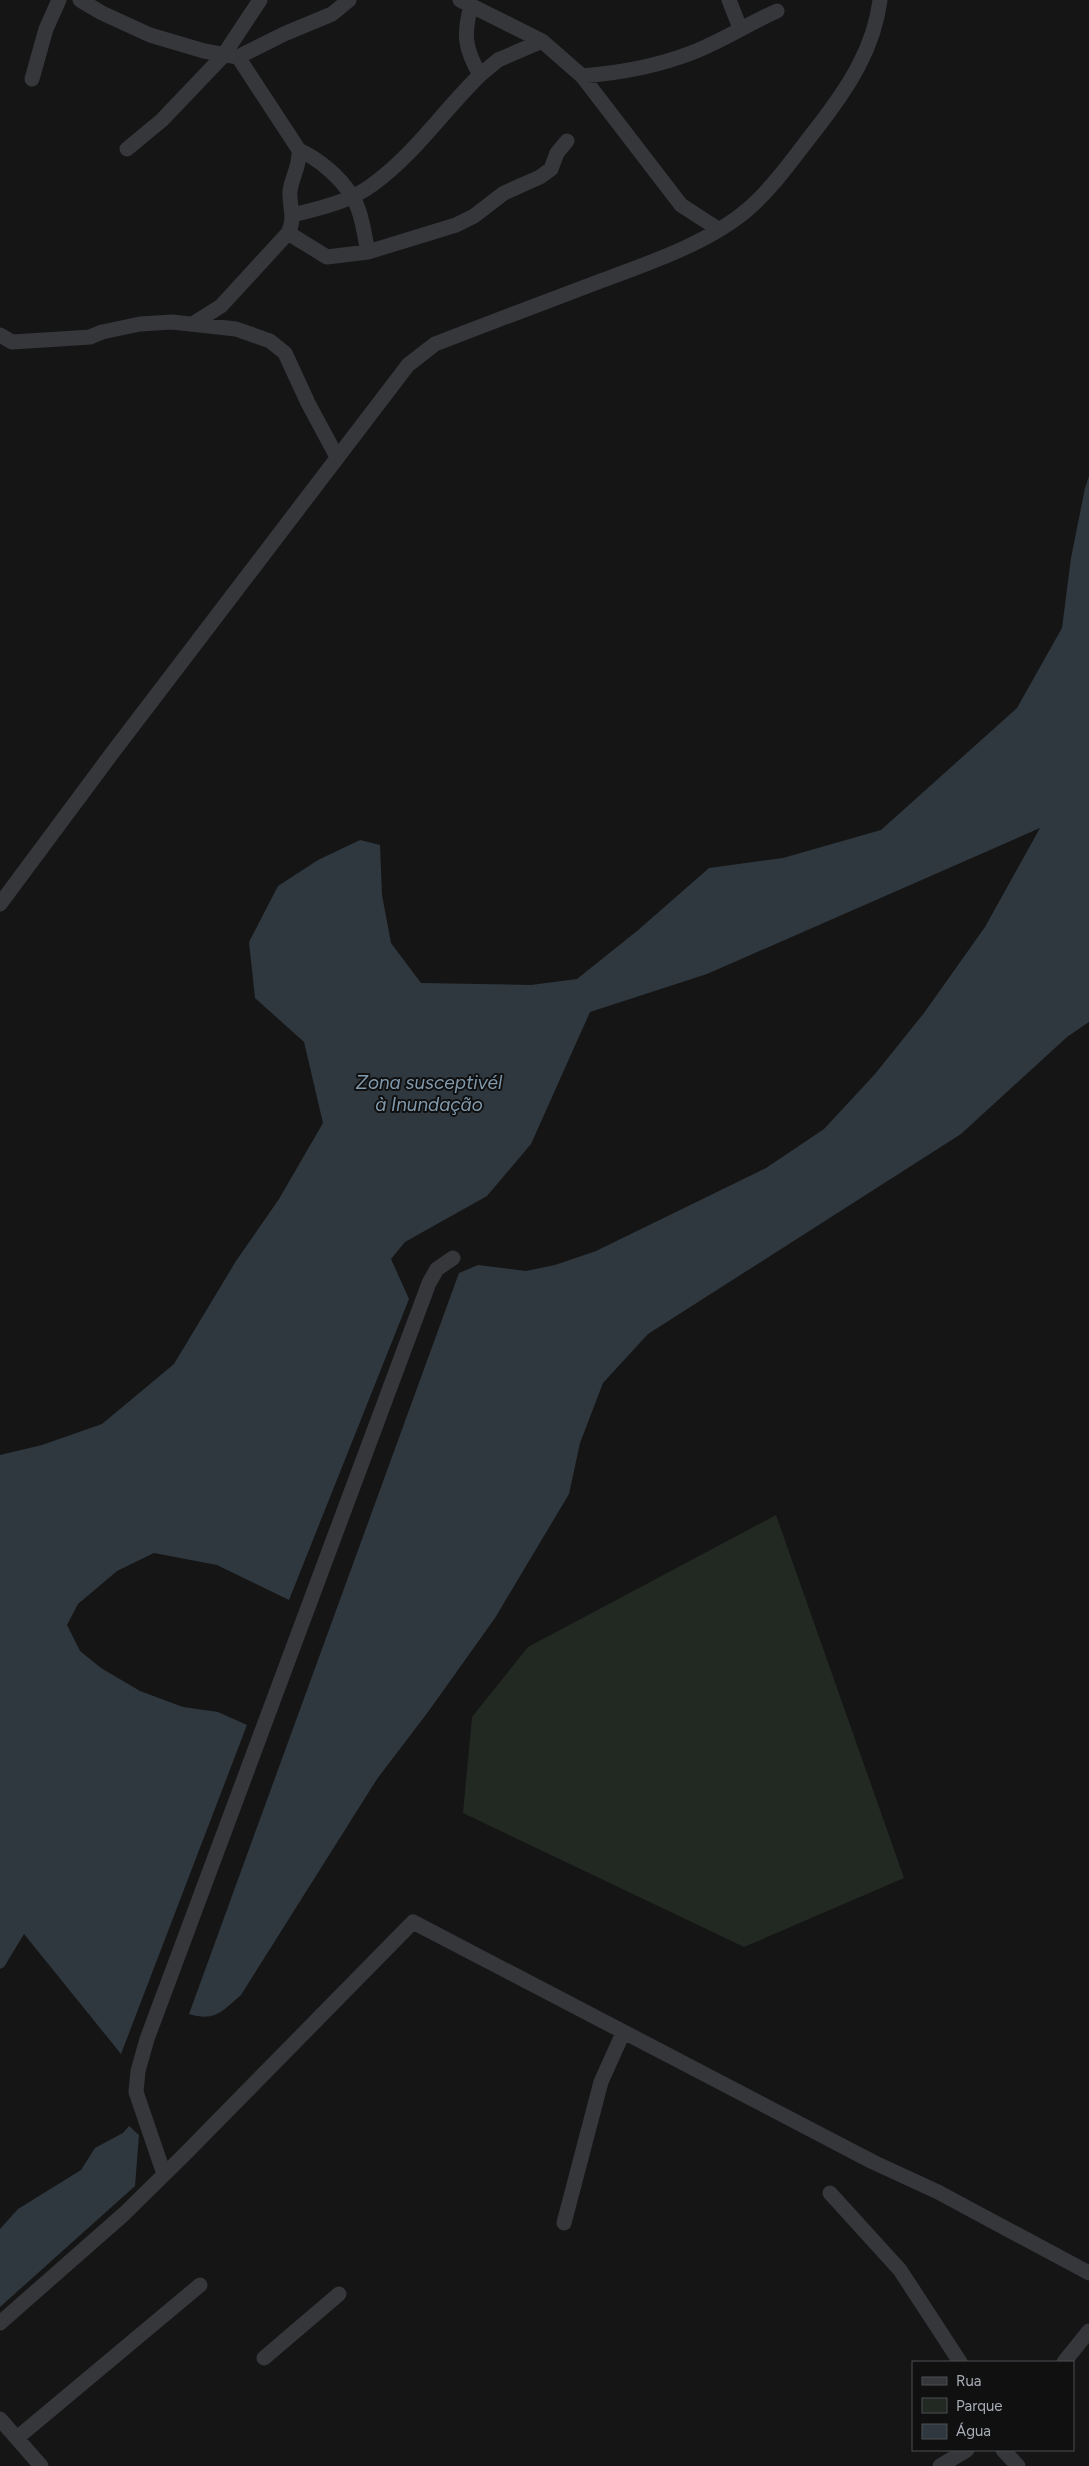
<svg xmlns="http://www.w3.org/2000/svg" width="1089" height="2466" font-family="Figtree,sans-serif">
  <rect width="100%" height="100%" fill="#151516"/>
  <path fill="#212922" d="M776,1515L904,1878L744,1947L463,1813L472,1717L528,1647Z"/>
  <path fill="#2f383e" d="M1089,476V1022L1067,1037L961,1134L648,1334L603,1383L580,1443L569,1494L495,1618L428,1712L377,1779L241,1995C222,2011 216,2022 189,2014L459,1273L478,1265L526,1271L555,1265L596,1251L766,1168L824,1129L875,1074L924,1013L985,927L1040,828L707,974L590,1012L531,1144L487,1196L405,1242L391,1259L409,1299L289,1600L217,1565L154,1553L117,1571L78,1604L67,1625L80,1651L101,1668L140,1691L183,1707L218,1712L247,1725L121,2054L24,1934L4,1967L0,1969V1455L42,1445L102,1424L174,1364L236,1261L279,1199L323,1123L304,1042L255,998L249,942L278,886L318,860L360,840L380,845L382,895L391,943L421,983L531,985L577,979L637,931L709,868L783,858L881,830L1017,708L1062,628L1071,558L1085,488Z
    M129,2126L139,2135L135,2186L0,2307V2229L18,2209L81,2170L95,2148L123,2133Z"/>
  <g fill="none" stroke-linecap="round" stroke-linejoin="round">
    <path stroke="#36373b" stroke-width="15" d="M80,0L102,13L150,35L204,51L238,57L284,34L332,14L349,0
      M460,0L542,41L582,76L681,205L718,229
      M729,0L740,28
      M480,75L498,60L542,41
      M582,76C620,73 655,67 691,53C720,42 748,24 777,11
      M32,79L46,29L59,0
      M127,149L162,120L223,56L260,0
      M299,150C319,159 340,177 352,196C362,212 364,234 368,252
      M293,215C320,208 349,202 372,185C414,155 443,111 480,75C465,49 463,35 471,6
      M288,233L327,257L368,252L456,225L474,216L504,193L540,177L551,169L557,153L567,141
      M194,323L221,306L288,233C296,218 289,207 290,191C292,176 300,167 299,150L238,57
      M0,335L12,342L60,339L90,337L102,332L140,324L172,322L236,329L270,341L285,353L308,403L337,457
      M0,904L113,752L408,365L435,344C489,323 543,303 598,282C646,264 707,244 747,210C775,186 797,153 820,124C849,86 874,48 880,0
      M164,2174L136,2092L138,2071L147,2039L429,1283L437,1269L453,1258
      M830,2193L900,2270L960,2362
      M564,2223L601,2082L623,2033
      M0,2323L124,2214L184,2155L413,1922L873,2162L938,2192L1089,2273
      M264,2358L339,2294
      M1064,2362L1089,2331
      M0,2419L41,2466
      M17,2438L200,2285
      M1003,2450L1018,2466
      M940,2466L967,2450"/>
  </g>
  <g text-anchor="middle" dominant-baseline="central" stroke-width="4" stroke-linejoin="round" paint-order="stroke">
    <g font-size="19" font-style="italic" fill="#819aad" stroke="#101011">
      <text x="429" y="1082">Zona susceptivél<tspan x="429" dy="22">à Inundação</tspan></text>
    </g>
  </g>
  <rect x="912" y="2361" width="162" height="90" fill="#101011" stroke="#4d4e53"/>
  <rect x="922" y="2377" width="25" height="8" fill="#36373b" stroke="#4d4e53"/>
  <text x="956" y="2386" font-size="15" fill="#a8acb5">Rua</text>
  <rect x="922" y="2398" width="25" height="15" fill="#212922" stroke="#4d4e53"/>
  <text x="956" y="2411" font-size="15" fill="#a8acb5">Parque</text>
  <rect x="922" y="2424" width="25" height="15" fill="#2f383e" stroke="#4d4e53"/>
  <text x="956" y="2436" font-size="15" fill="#a8acb5">Água</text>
</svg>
